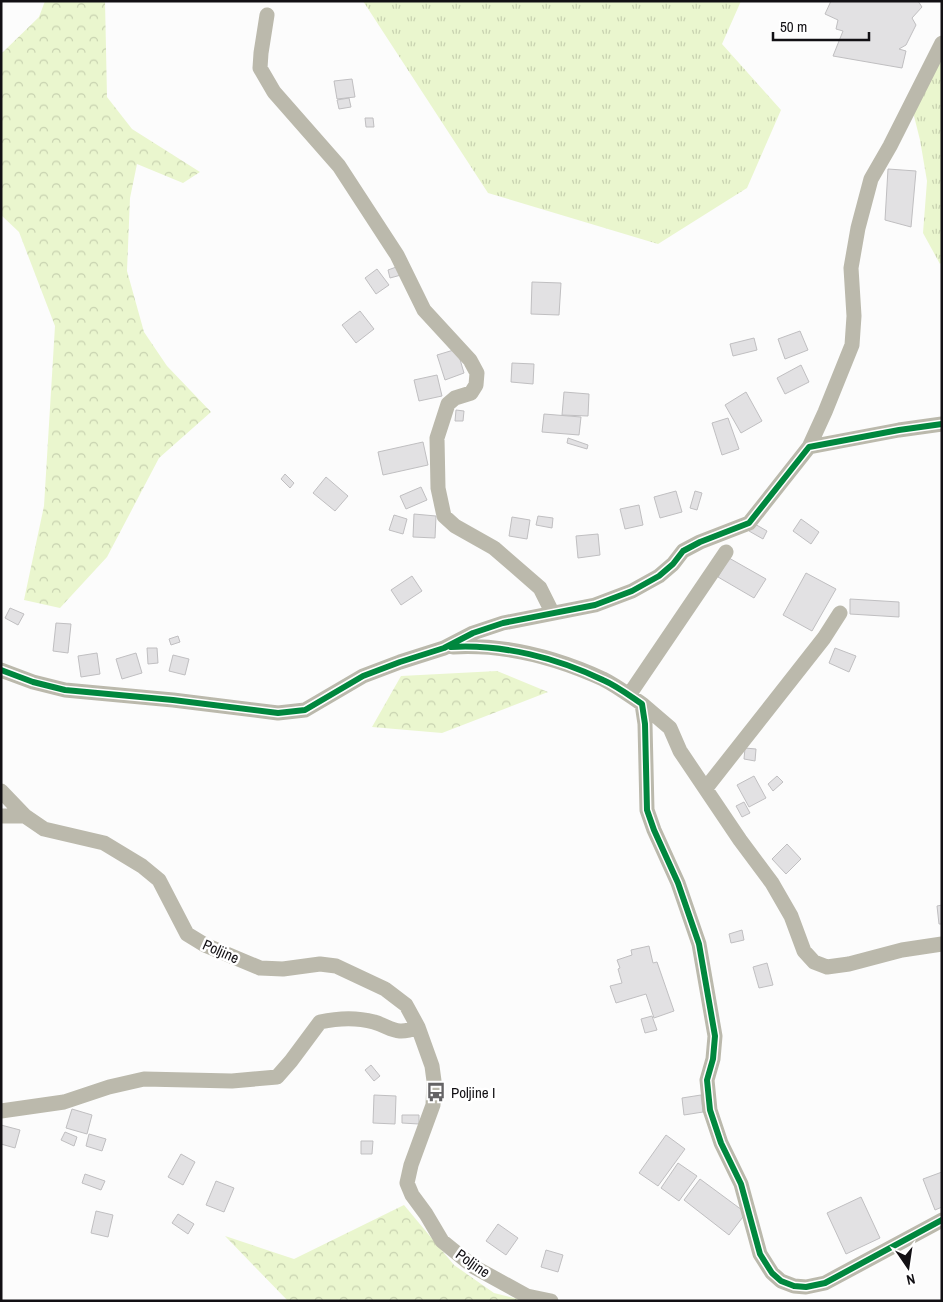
<svg xmlns="http://www.w3.org/2000/svg" width="943" height="1302" font-family="'Archivo Narrow',sans-serif">
  <defs>
    <pattern id="grass-tufts" width="24" height="20" patternUnits="userSpaceOnUse" patternTransform="scale(1.25)"><rect width="24" height="20" fill="#eaf6ce"/><path d="M3 7l-1-3M5 7V3M7 7l1-3M15 17l-1-3M17 17v-4M19 17l1-3" fill="none" stroke="#c8d2b0"/></pattern>
    <pattern id="forest-crowns" width="20" height="18" patternUnits="userSpaceOnUse" patternTransform="scale(1.25)"><rect width="20" height="18" fill="#eaf6ce"/><path d="M2 6a3 3 0 1 1 6 0M12 15a3 3 0 1 1 6 0" fill="none" stroke="#c8d2b0"/></pattern>
  </defs>
  <rect width="100%" height="100%" fill="#fcfcfc"/>
  <path fill="url(#grass-tufts)" d="M363,1H741L722,44L781,110L747,188L658,244L488,193Z
    M942,58V262L940,264L923,233L927,181L920,140L912,108Z"/>
  <path fill="url(#forest-crowns)" d="M45,1H105L107,97L132,129L200,172L183,183L137,164L130,198L127,271L144,332L167,366L211,412L159,458L107,557L60,608L24,600L44,506L55,326L19,232L1,215V54L39,17Z
    M497,671L548,692L442,733L372,727L401,676Z
    M404,1205L454,1265L494,1293L526,1301H288L225,1236L294,1259Z"/>
  <path fill="#e2e1e3" stroke="#c0bfc1" d="M831,1H918L922,7L912,18L916,25L906,45L899,49L906,51L902,68L833,56L843,31L836,29L838,20L825,14Z
    M352,79L355,97L337,99L334,81Z
    M349,98L351,107L339,109L337,100Z
    M365,118H373L374,127H366Z
    M888,169L916,171L911,227L885,220Z
    M399,266L401,275L390,278L388,270Z
    M377,269L389,285L376,294L365,278Z
    M532,282L561,283L559,315L531,314Z
    M360,311L374,329L356,343L342,325Z
    M800,331L808,350L785,359L778,339Z
    M754,338L757,350L733,356L730,344Z
    M457,349L464,373L445,380L437,355Z
    M512,363L534,364L533,384L511,382Z
    M801,365L809,382L785,394L777,378Z
    M437,375L442,396L419,401L414,380Z
    M564,392L589,394L588,416L562,415Z
    M746,392L762,421L741,433L725,405Z
    M456,410L464,411L463,421H455Z
    M544,414L581,417L579,435L542,432Z
    M728,418L739,449L722,455L712,423Z
    M568,438L588,445L587,449L567,443Z
    M423,442L428,465L383,475L378,452Z
    M285,474L294,483L290,488L281,479Z
    M326,477L348,496L335,511L313,493Z
    M421,487L427,500L406,509L400,496Z
    M676,491L682,512L660,518L654,497Z
    M695,491L702,493L697,510L690,508Z
    M639,505L643,525L625,529L620,509Z
    M414,514L436,516L435,538L413,537Z
    M394,515L407,519L403,534L389,530Z
    M538,516L553,518L552,528L536,525Z
    M512,517L530,520L527,539L509,536Z
    M801,519L819,532L811,544L793,531Z
    M753,523L767,531L763,539L749,531Z
    M598,534L600,555L578,558L576,536Z
    M729,558L766,579L754,598L718,577Z
    M806,573L836,589L812,631L783,615Z
    M412,576L422,591L401,605L391,590Z
    M850,599L899,602V617L850,614Z
    M10,608L24,614L18,625L5,618Z
    M56,623L71,624L68,653L53,651Z
    M178,636L180,642L171,645L169,639Z
    M147,648H157L158,663L148,664Z
    M835,648L856,656L849,672L829,663Z
    M97,653L100,674L81,677L78,656Z
    M136,653L142,673L122,679L116,659Z
    M173,655L189,659L185,675L169,671Z
    M745,748L756,749L755,761L744,759Z
    M754,776L766,798L749,807L737,785Z
    M777,776L783,782L773,791L768,784Z
    M744,802L750,813L742,817L736,806Z
    M787,844L801,859L786,874L772,859Z
    M942,905V924H939L937,906Z
    M742,930L744,940L731,943L729,934Z
    M649,946L653,963L657,962L674,1011L654,1018L646,994L616,1003L610,986L622,983L618,969L620,968L617,960L632,955L631,950Z
    M767,963L773,985L759,988L753,967Z
    M652,1016L657,1030L645,1033L641,1019Z
    M371,1065L380,1076L374,1081L365,1070Z
    M374,1095L396,1096L395,1124L373,1123Z
    M701,1095L703,1112L684,1115L682,1098Z
    M72,1109L92,1115L87,1134L66,1128Z
    M402,1115H419V1124L402,1123Z
    M1,1125L20,1130L15,1148L1,1144Z
    M65,1132L77,1137L74,1146L61,1140Z
    M89,1134L106,1139L102,1151L86,1146Z
    M666,1135L685,1149L658,1186L639,1173Z
    M361,1141H373L372,1154H361Z
    M181,1154L195,1162L183,1185L168,1177Z
    M678,1163L697,1176L679,1201L661,1188Z
    M942,1172V1207L935,1210L923,1179Z
    M85,1174L105,1181L101,1190L82,1183Z
    M700,1179L746,1213L729,1235L684,1200Z
    M216,1181L234,1188L224,1212L206,1205Z
    M861,1197L880,1238L846,1254L827,1213Z
    M96,1211L113,1215L108,1237L91,1233Z
    M178,1214L194,1224L188,1234L172,1223Z
    M498,1224L518,1238L506,1255L486,1241Z
    M546,1250L563,1255L558,1272L541,1267Z"/>
  <g fill="none" stroke-linecap="round" stroke-linejoin="round">
    <path stroke="#bbb9ac" stroke-width="15" d="M267,15L261,53L260,68L274,92L339,166L397,255L424,310L470,360L477,373L476,385L471,393L455,398L448,404L437,438L438,488L444,516L455,526L494,548L540,588L552,612
      M809,447L825,412L852,345L854,316L851,268L858,228L871,179L890,146L942,43
      M453,647C504,644 557,658 603,679C617,686 630,696 642,704L645,724L647,810L654,830L678,883L699,944L715,1036L713,1059L707,1080L710,1110L721,1143L741,1184L760,1254L772,1273L781,1281L794,1286L806,1287L825,1283L942,1220
      M1,670L33,682L65,690L173,700L278,713L305,710L363,676L400,662L444,648L473,633L503,623L595,605L632,591L659,576L673,564L683,551L700,542L749,523L809,447L899,430L942,424
      M629,695L726,552
      M642,704L670,728L680,751L740,840L772,883L791,916L804,951L814,962L827,967L849,964L902,950L942,944
      M706,788L824,638L840,613
      M1,791L25,816L44,829L104,843L142,866L159,880L187,934L205,945L260,968L283,969L320,964L336,966L385,989L406,1005L418,1027L432,1066L434,1081L433,1105L411,1165L407,1183L412,1195L426,1214L442,1241L474,1267L527,1296L551,1301
      M1,816H25
      M1,1111L64,1102L109,1087L144,1079L232,1081L277,1077L291,1061L320,1022C338,1018 356,1017 374,1022C393,1028 396,1036 418,1027"/>
    <defs>
      <path id="cycleway" d="M451,647C503,644 557,658 603,680C617,686 630,696 642,704L645,724L647,810L654,830L678,883L699,944L715,1036L713,1059L707,1080L710,1110L721,1143L741,1184L760,1254L772,1273L781,1281L794,1286L806,1287L825,1283L942,1220
        M1,670L33,682L65,690L173,700L278,713L305,710L363,676L400,662L444,648L473,633L503,623L595,605L632,591L659,576L673,564L683,551L700,542L749,523L809,447L899,430L942,424"/>
    </defs>
    <use href="#cycleway" stroke="#fff" stroke-width="9"/>
    <use href="#cycleway" stroke="#00873e" stroke-width="6"/>
  </g>
  <defs>
    <symbol id="bus-bare" viewBox="-9 -9 18 18"><path d="M-5-6H5V4H4V6H2V4H-2V6H-4V4H-5ZM-3.5-4V0h7V-4ZM-3.5 1.2v1.5H-2V1.2ZM2 1.2v1.5H3.5V1.2Z" fill="#646365" stroke="#fff" stroke-width="2.5" paint-order="stroke"/></symbol>
  </defs>
  <g fill-rule="evenodd">
    <use href="#bus-bare" x="422" y="1078" width="28" height="28"/>
  </g>
  <g text-anchor="middle" dominant-baseline="central" stroke-width="5" stroke-linejoin="round" paint-order="stroke">
    <g font-size="15" fill="#121014" stroke="#fff">
      <text transform="translate(221 951) rotate(24)">Poljine</text>
      <text transform="translate(473 1263) rotate(35)">Poljine</text>
    </g>
    <g font-size="15" fill="#121014" stroke="#fff" text-anchor="start">
      <text x="451" y="1092">Poljine I</text>
    </g>
  </g>
  <rect width="943" height="1302" fill="none" stroke="#121014" stroke-width="5"/>
  <g transform="translate(908 1267) rotate(167)" stroke="#ffffff" stroke-width="4" paint-order="stroke">
  <path d="M0-4L9 19L0 12L-9 19Z" fill="#121014"/>
  <text y="-8" font-size="14" font-weight="bold" text-anchor="middle" fill="#121014">N</text>
  </g>
  <path d="M773 32v8h96v-8" fill="none" stroke="#121014" stroke-width="2.5"/>
  <text x="780" y="32" font-size="15" fill="#121014" stroke="#ffffff" stroke-width="4" paint-order="stroke">50 m</text>
</svg>
